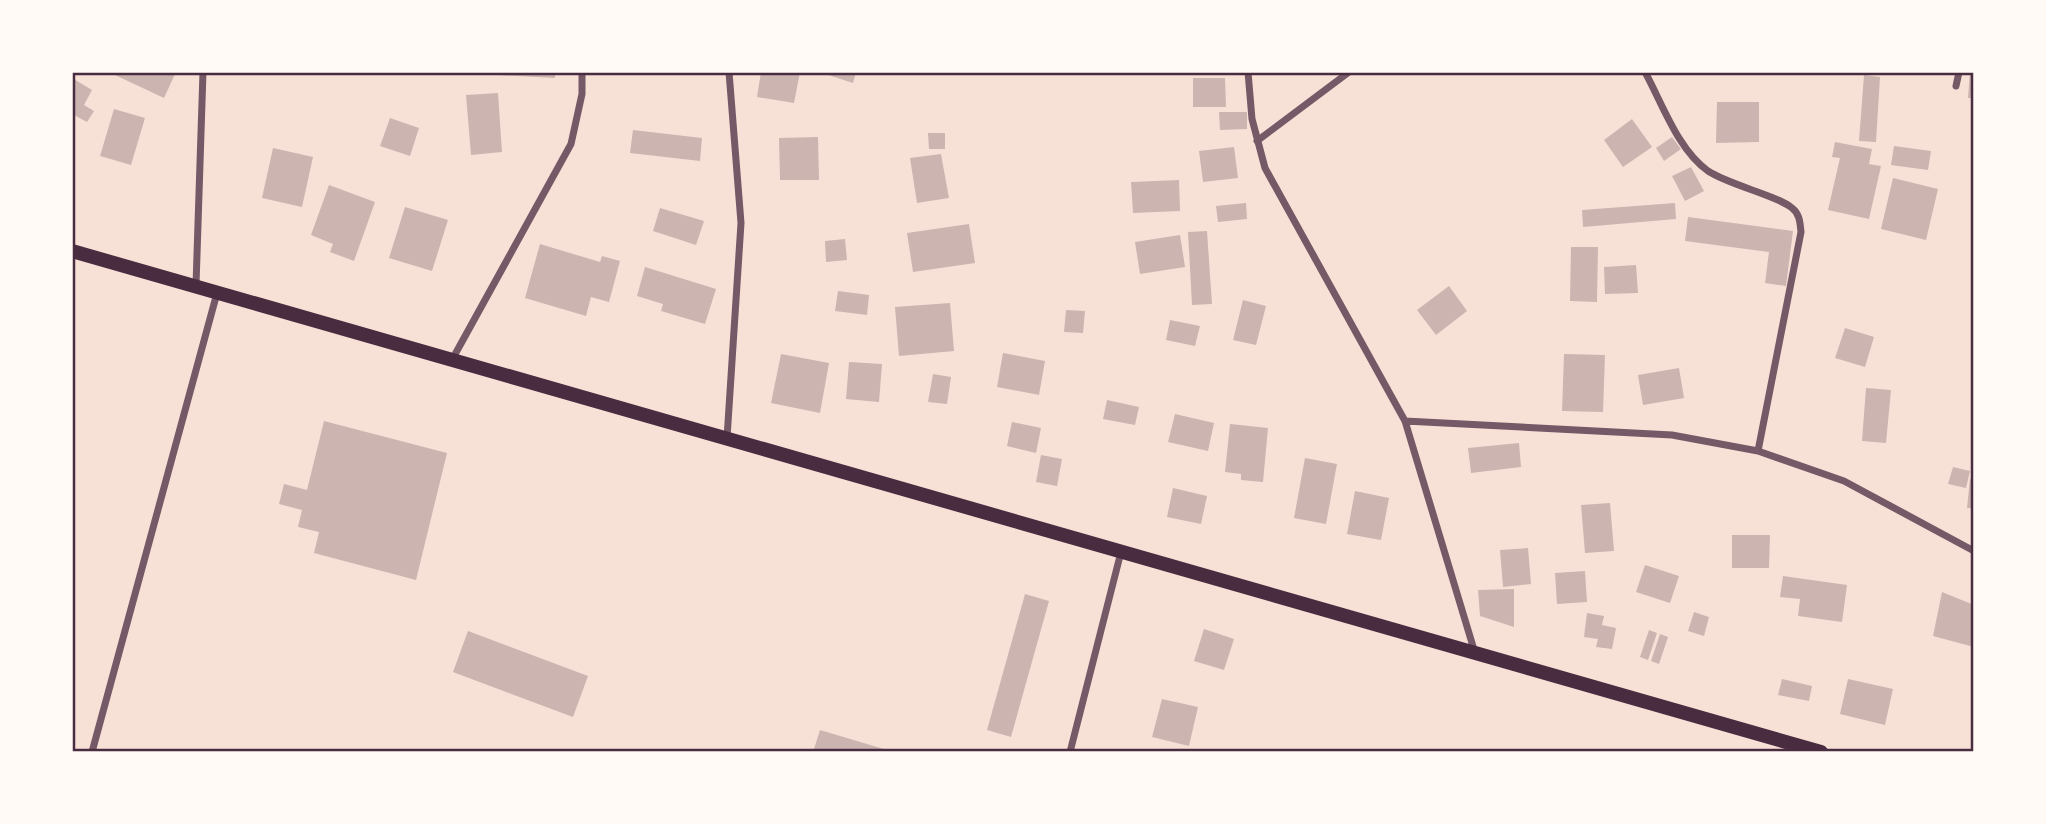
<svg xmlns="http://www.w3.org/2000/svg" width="2046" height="824" font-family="Helvetica,sans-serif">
  <rect width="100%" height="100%" fill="#f7e1d7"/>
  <path fill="#ccb4b1" d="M116,72H176L164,98L115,75Z
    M499,72H555V78L498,75Z
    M761,72H800L794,103L757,97Z
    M819,72H856L853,83Z
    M1970,72H1974V98H1968Z
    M1864,75L1880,77L1876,142L1859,141Z
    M72,78L92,90L84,105L94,111L87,122L72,114Z
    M1193,78H1225L1226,107H1193Z
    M498,93L502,152L471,155L466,95Z
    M1717,102H1759V142L1716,143Z
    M114,109L145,118L131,165L100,156Z
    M1219,112H1247V129L1220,130Z
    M390,118L419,128L410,156L380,146Z
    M1632,119L1652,147L1623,167L1604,140Z
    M633,130L702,138L700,161L630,153Z
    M928,133H945V149H929Z
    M818,137L819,180H780L779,138Z
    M1672,137L1681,149L1664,161L1656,148Z
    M1835,142L1872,149L1869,164L1881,166L1869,219L1828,210L1840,158L1832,157Z
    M1894,146L1931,151L1928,170L1891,165Z
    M1234,147L1238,178L1203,182L1199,151Z
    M273,148L313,157L302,207L262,198Z
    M941,154L949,198L917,203L910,158Z
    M1691,167L1704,191L1685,201L1672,176Z
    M1893,178L1938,189L1926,240L1881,229Z
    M1179,180L1180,211L1133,213L1131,182Z
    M329,185L375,202L354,261L330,252L333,244L311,235Z
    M1246,203L1247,219L1218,222L1216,206Z
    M1675,203L1676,219L1583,227L1582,210Z
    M405,207L448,220L432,271L389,258Z
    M660,208L704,221L696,245L653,231Z
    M1688,217L1793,231L1786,286L1765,283L1769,252L1685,241Z
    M969,224L975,263L913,272L907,233Z
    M1207,231L1212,304L1192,305L1188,232Z
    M1180,235L1185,267L1140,274L1135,242Z
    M845,239L847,260L826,262L825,241Z
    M540,244L600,262L602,256L620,261L609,302L591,297L586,316L525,298Z
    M1571,247H1598L1597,302L1570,301Z
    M1636,265L1638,293L1605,294L1604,267Z
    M645,267L716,289L705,324L661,311L663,304L637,296Z
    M1449,286L1467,311L1436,335L1417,310Z
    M838,291L869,295L867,315L835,311Z
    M1243,300L1266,306L1256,345L1233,340Z
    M950,303L954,351L899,356L895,307Z
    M1066,310L1085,311L1083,333L1064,332Z
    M1170,320L1200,326L1195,346L1166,340Z
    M1845,328L1874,337L1865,367L1835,358Z
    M1003,353L1045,361L1039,395L997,387Z
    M781,354L829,363L820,413L771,403Z
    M1564,354L1605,355L1603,412L1562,411Z
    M849,362L882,364L879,402L846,399Z
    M1679,368L1684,398L1643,405L1638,375Z
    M933,374L951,377L947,404L928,402Z
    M1866,388L1891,390L1886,443L1862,441Z
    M1107,400L1139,407L1135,425L1103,419Z
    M1175,414L1214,423L1208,451L1168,442Z
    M324,421L447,453L416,580L314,553L319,532L298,527L302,510L279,504L284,484L307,490Z
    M1012,422L1041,428L1036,453L1007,446Z
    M1230,424L1268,428L1263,482L1241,480V474L1225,472Z
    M1519,443L1521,467L1471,473L1468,448Z
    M1041,455L1062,459L1057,486L1036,482Z
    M1305,458L1337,464L1326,524L1294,518Z
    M1953,467L1970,471L1966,488L1948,484Z
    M1970,479H1974V508H1967Z
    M1173,488L1207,496L1201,524L1167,517Z
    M1355,491L1389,498L1381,540L1347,534Z
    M1610,503L1614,551L1585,553L1581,505Z
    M1732,535H1770L1769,568H1732Z
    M1528,548L1531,584L1503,587L1500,550Z
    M1645,565L1679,576L1670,603L1636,592Z
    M1585,571L1587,602L1557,604L1555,573Z
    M1783,576L1847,585L1842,622L1798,616L1800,599L1780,597Z
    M1514,589V627L1480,616L1478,590Z
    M1942,592L1974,605V647L1933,636Z
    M1025,594L1049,601L1011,737L987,730Z
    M1694,612L1709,617L1704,636L1688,631Z
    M1587,613L1604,616L1602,625L1616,628L1612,649L1596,647L1598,639L1584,637Z
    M1204,629L1234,639L1224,670L1194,661Z
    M1649,630L1657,633L1648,660L1640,657Z
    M468,631L588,676L573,717L453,672Z
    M1660,634L1668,637L1659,664L1651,661Z
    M1782,679L1812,686L1809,701L1778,695Z
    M1848,679L1893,689L1885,725L1840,714Z
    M1162,699L1198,707L1189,746L1152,737Z
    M820,730L894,752H813Z"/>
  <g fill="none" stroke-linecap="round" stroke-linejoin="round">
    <path stroke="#755966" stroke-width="7" d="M1248,72L1252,119L1265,168L1405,421L1475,653
      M1645,72C1662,103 1678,150 1708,171C1729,185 1779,196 1792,208C1800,214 1800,223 1801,232L1758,451
      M1956,86L1959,72
      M1257,141L1349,72
      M196,285L203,72
      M453,358L571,144L582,94V72
      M1405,421L1672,435L1758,451L1844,481L1974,551
      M727,438L741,223L729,72
      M92,752L217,293
      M1070,752L1121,552"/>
    <path stroke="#4a2c40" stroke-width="14" d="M72,251L1821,752"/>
  </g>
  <rect width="2046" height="824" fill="none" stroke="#fffaf5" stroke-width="147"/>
  <rect x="74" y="74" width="1898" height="676" fill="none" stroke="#4a2c40" stroke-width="2.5"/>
</svg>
